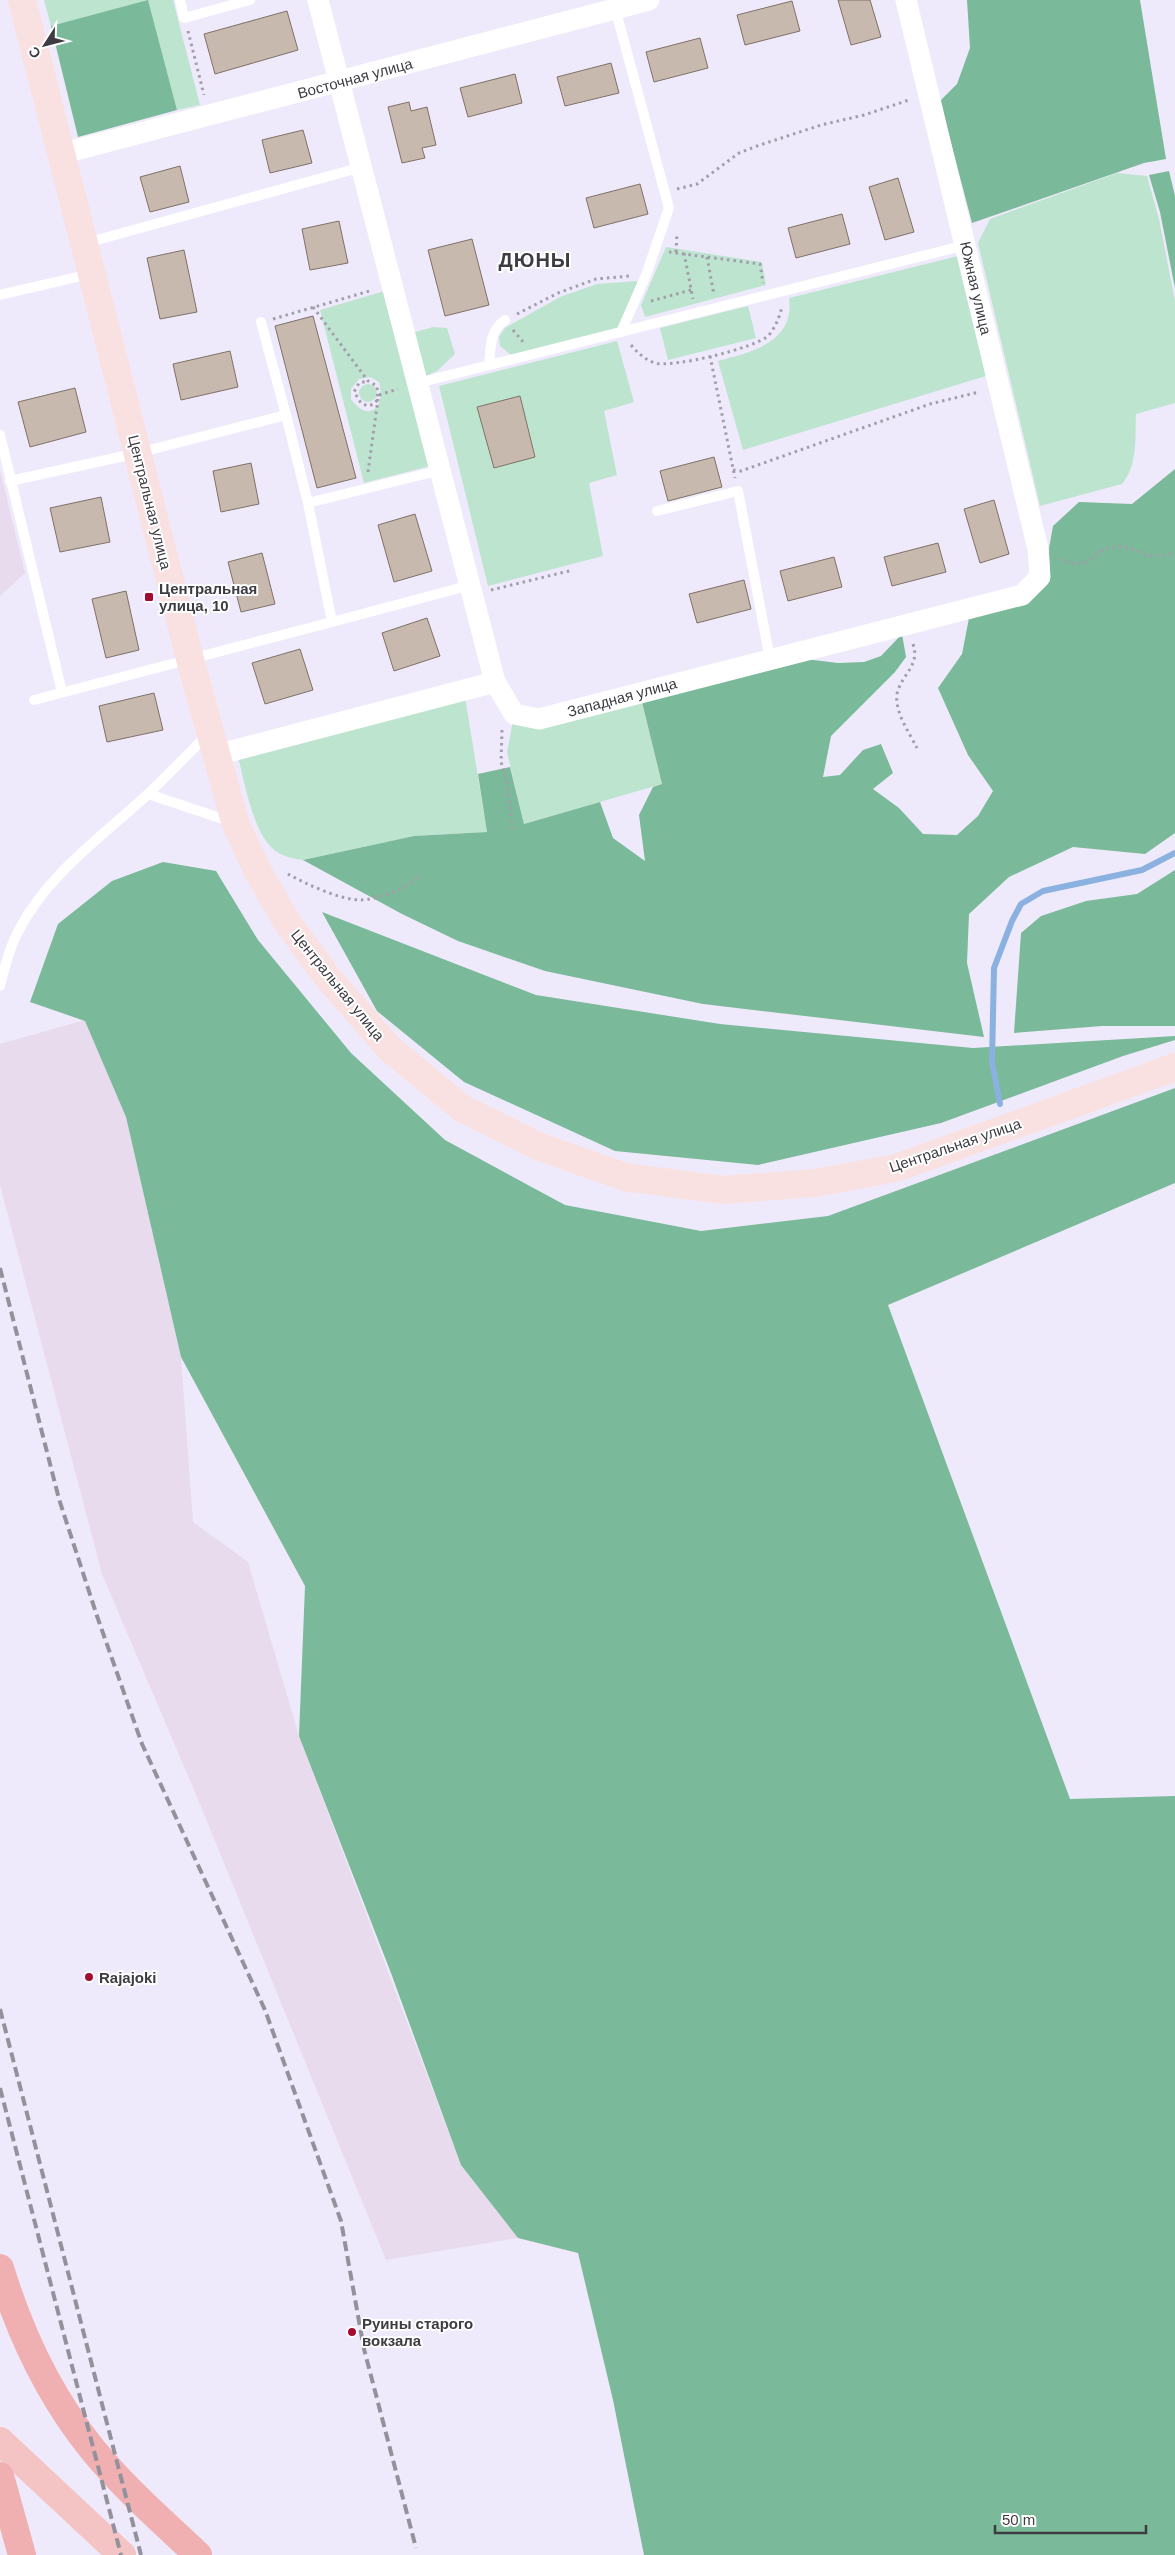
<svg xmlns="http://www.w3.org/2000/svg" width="1175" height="2555" font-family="Arial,sans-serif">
  <rect width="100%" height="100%" fill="#efeafb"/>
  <path fill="#e8dbee" d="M0,470L25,573L0,596Z
    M85,1020L126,1117L181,1357L193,1522L248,1562L299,1736L461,2165L518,2238L386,2260L197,1797L102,1574L0,1185V1044Z"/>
  <path fill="#bde4cf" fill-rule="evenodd" d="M44,0H173L200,105L177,110L148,1L51,26Z
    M1117,173L1147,176L1159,219L1175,301V403L1136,414C1135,438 1138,465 1122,484L1040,506L978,243L990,219Z
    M666,247L762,262L766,285L645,317L641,305Z
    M958,256L986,376L743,450L718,361C752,352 795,342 789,298Z
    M637,281L638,284L618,329L511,355L500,346L499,337L505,328L560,297L597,284Z
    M388,290L434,465L364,483L320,310ZM370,377L379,382C386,407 369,424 351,399V389L359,379Z
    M748,306L756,338L668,360L660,328Z
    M433,327L447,328L455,354L437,371L424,377L412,333Z
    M617,341L634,402L604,411L617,475L589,483L603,556L488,586L439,386Z
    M359 393a9 9 0 1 1 18 0a9 9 0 1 1-18 0Z
    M465,697L487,832L414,836L303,860C294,859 285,857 277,852C253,836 245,783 238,757Z
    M642,702L662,784L524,824L507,752L513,721Z"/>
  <path fill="#7ab999" d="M148,0L177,110L78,137L51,26Z
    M967,0H1140L1166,159L1144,163L972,223L940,101L957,84L970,48Z
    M1169,171L1175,196V288L1160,212L1149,175Z
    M1175,469V833L1145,854L1073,847L1009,877L969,914L967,963L984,1037L703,1004L545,971L458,941L402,914L303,860L414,836L487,832L478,774L510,767L524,824L600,802L613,838L645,861L639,815L653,787L662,784L642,702L805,659L838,663L864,662L881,656L902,634L906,657L895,672L831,736L823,777L840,775L863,750L881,744L893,773L873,789L899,808L923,834L957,835L978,816L993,791L968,755L938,688L962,654L969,618L1050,580L1049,548L1053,526L1079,502L1132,504Z
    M163,862L216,871L258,940L351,1053L445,1140L565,1205L701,1231L828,1216L1175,1088V1183L888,1305L1070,1799L1175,1796V2555H644L613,2400L578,2253L518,2238L461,2165L391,1973L299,1736L305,1586L181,1357L126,1117L85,1021L30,1002L58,924L112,881Z
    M1175,870V1026H1102L1014,1033L1021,933L1041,916L1086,901L1137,894Z
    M322,912L536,995L720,1024L973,1048L1175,1036V1040L1123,1056L941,1123L758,1165L615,1151L464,1082L377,1011Z"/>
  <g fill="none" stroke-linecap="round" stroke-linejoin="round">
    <path stroke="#8ab1e0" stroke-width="6" d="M1000,1104L992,1062L994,968L1012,921L1021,904L1043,891L1142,870L1175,853"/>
  </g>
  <path fill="#c8b9ae" stroke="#7f7167" d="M838,0H870L881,37L851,45Z
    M792,1L800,31L745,45L737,15Z
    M287,11L298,50L215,74L204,34Z
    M700,38L708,68L654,82L646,52Z
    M611,63L619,93L565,106L557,77Z
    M515,74L522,103L468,117L460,88Z
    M409,102L411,111L427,107L436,145L422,148L425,158L402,163L388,107Z
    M303,130L312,163L270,173L262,140Z
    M180,166L189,202L150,212L140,177Z
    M898,178L914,232L885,240L869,187Z
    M640,184L648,214L594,228L586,198Z
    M842,214L850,244L796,258L788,228Z
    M339,221L348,263L310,270L302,229Z
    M472,239L489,305L445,316L428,250Z
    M184,250L197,312L160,319L147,258Z
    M313,316L356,478L317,488L275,326Z
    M230,351L238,387L181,400L173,364Z
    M75,388L86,432L30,447L18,402Z
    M520,396L535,457L494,468L477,407Z
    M714,457L722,487L668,501L660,471Z
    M251,463L259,504L221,512L213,471Z
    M101,497L110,542L60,552L50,508Z
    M994,500L1009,554L980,563L964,509Z
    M415,514L432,571L394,582L378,525Z
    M938,543L946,572L892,586L884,557Z
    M262,553L275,604L241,612L228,562Z
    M834,557L842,587L788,601L780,571Z
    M744,580L751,609L697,623L689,594Z
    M126,591L139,650L106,658L92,599Z
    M427,618L440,656L394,671L382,633Z
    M300,649L313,690L265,704L252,663Z
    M154,693L163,730L107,742L99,706Z"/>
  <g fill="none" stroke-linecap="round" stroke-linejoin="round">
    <path stroke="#a19eaa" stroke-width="3" stroke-dasharray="2.5 4" stroke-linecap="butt" d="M188,31L204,95
      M677,189L697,184L739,153L757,146L821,125L864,115L909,100
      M669,252L760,264L763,283
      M676,252L677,234
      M684,253L693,299
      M707,257L714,295
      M651,301L691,290
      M313,307L368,381L377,386L378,399L374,404L368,406L361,403L354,392L359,383L368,381
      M517,314L558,293L596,279L630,276
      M273,319L373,290
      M513,330L524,343
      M631,345C638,353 644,359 655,363C672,368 757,348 769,335C776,326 779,318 782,307
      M710,356L735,478
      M379,395L398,389
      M733,470L741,471L930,404L979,392
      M368,472L378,399
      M1060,559L1071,564L1087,562L1104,549L1120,546L1137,550L1147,556L1175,554
      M491,590L573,570
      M913,644C920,664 904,673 898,690C892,709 909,732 917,748
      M502,730L501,762L507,782L513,833
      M288,874C306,884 340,900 361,900C381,899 407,888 421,875"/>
    <path stroke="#fff" stroke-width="10" d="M180,0L184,18L250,0
      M615,8L669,208L646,275L621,332
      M86,243L362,167
      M0,295L90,274
      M261,322L286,415
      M489,365C491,348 489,331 505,320
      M418,383L966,245
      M0,435L62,692
      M10,481L138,453L286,415L308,503L441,470
      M657,511L738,491L770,659
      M332,622L471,585
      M34,700L332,622L308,503
      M148,794L232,822
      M0,986C5,966 10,946 20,928C50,872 103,836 148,794C168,775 188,754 207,735"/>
    <path stroke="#fff" stroke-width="21" d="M318,0L495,682
      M60,154L649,0
      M216,755L495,682L514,714L539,719L1022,595L1040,577L1038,549L906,0"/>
    <path stroke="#f9e1e2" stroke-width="28" d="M22,0L190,659L235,822L257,870L287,922L328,978L389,1048L463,1109L540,1147L625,1177L723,1190L815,1183L896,1168L1175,1067"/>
    <path stroke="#f4c4c5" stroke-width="28" d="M0,2441L122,2555"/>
    <path stroke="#f0b0b2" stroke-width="28" d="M0,2268C20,2334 49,2396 93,2450C124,2488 162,2521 198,2555
      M0,2476L22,2555"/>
    <path stroke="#93919c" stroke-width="4" stroke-dasharray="10 5" stroke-linecap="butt" d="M0,1268L59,1499L97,1616L142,1744L265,2010L341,2221L364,2349L416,2548
      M0,2009L141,2555
      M0,2088L121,2555"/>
  </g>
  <g fill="#a50a30" stroke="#fff" stroke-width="2">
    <rect x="144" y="592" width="10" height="10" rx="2.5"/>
    <circle cx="89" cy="1977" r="5"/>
    <circle cx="352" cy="2332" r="5"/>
  </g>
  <g text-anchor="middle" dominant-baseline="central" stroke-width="4" stroke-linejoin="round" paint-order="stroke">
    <g font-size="15" fill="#3d3c42" stroke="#fff">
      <text transform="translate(355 78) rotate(-15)">Восточная улица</text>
      <text transform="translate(976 288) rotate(77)">Южная улица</text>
      <text transform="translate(150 502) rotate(76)">Центральная улица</text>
      <text transform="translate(622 697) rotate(-15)">Западная улица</text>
      <text transform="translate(338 985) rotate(51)">Центральная улица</text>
      <text transform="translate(955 1145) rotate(-19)">Центральная улица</text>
    </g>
    <g font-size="15" font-weight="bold" fill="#3d3c42" stroke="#fff" text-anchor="start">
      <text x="159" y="588">Центральная<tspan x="159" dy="17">улица, 10</tspan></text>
      <text x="99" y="1977">Rajajoki</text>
      <text x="362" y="2323">Руины старого<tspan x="362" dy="17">вокзала</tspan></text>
    </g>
    <g font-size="20" font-weight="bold" letter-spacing="1" fill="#3d3c42" stroke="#fff">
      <text x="535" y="260">ДЮНЫ</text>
    </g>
  </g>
  <g transform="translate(45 45) rotate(234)" stroke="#ffffff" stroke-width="4" paint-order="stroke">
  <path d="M0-4L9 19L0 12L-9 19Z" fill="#3d3c42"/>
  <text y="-8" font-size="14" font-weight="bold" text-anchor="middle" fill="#3d3c42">С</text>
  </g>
  <path d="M995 2525v8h151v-8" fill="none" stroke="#3d3c42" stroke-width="2.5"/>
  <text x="1002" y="2525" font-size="15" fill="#3d3c42" stroke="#ffffff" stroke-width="4" paint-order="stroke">50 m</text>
</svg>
